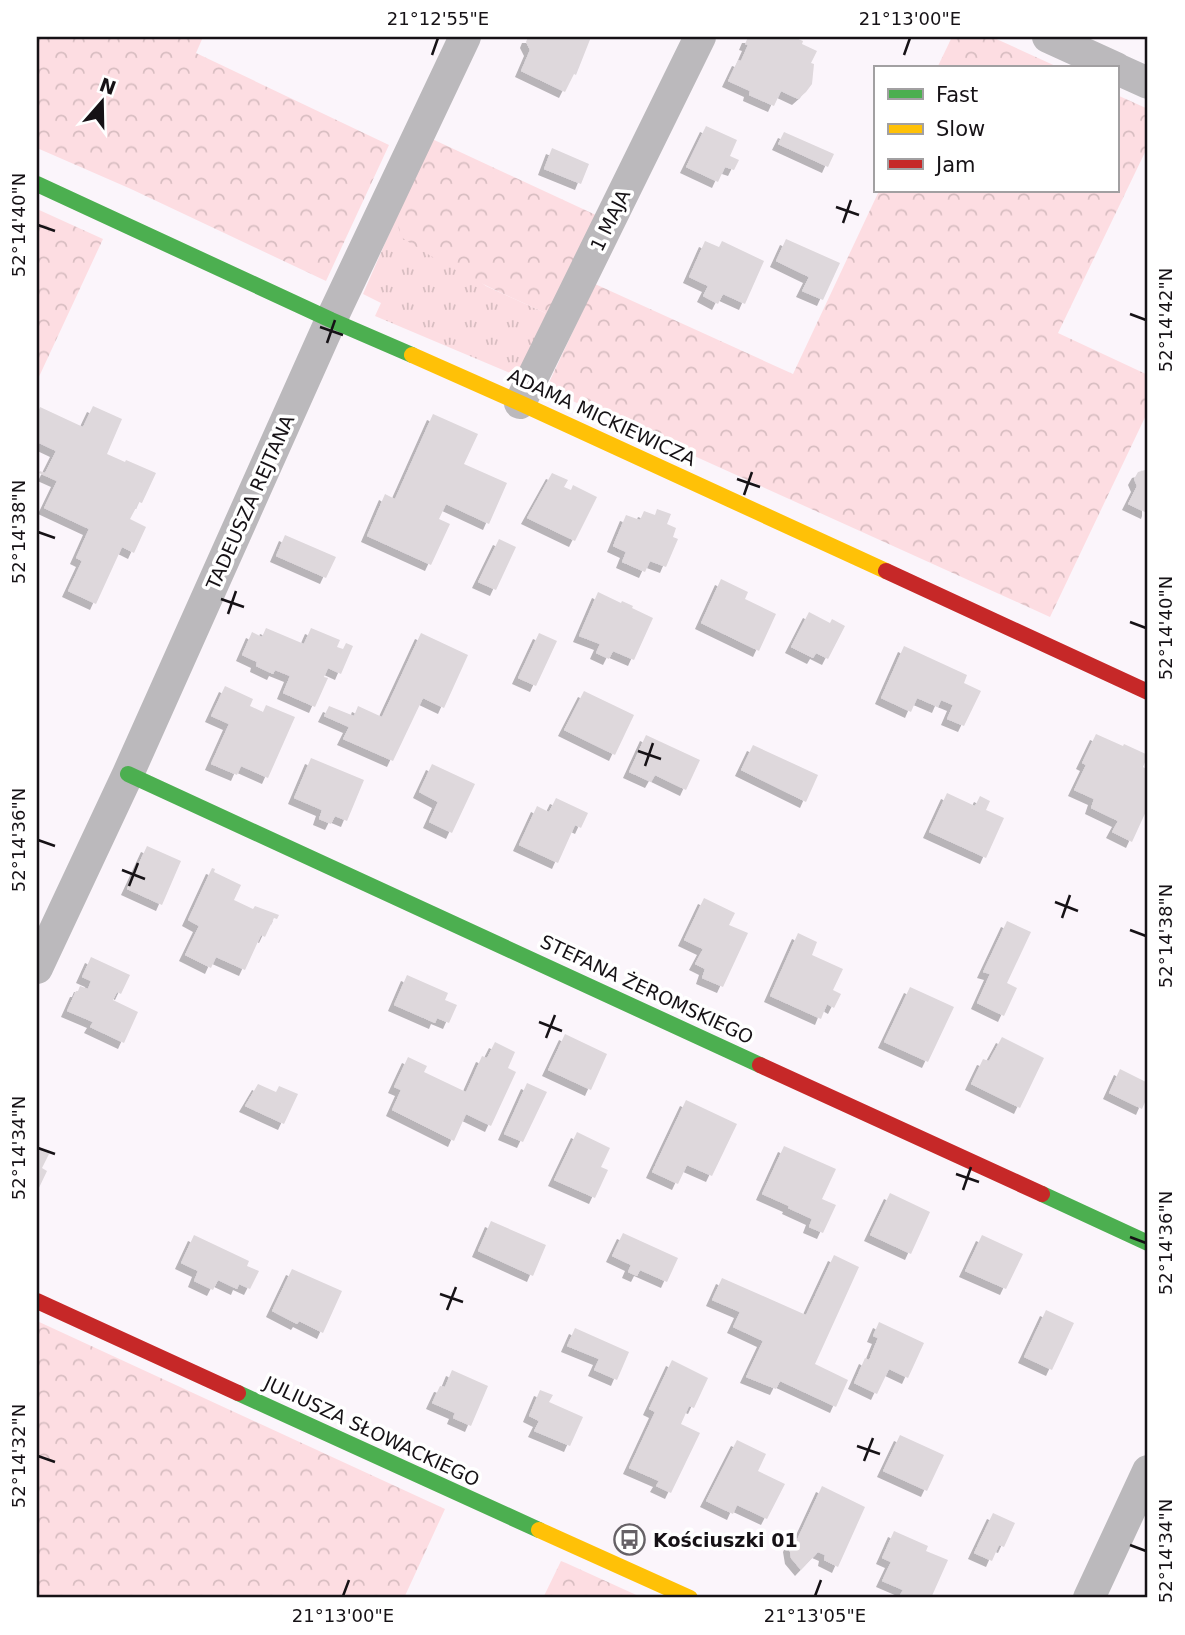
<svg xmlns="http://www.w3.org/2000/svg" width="1185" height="1635" font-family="'DejaVu Sans',sans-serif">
  <defs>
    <pattern id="grass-tufts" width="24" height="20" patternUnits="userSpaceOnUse" patternTransform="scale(1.75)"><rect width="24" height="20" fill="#fddde2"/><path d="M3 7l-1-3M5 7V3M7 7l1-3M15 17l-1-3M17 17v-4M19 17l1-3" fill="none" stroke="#d8bdc1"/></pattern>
    <pattern id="forest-crowns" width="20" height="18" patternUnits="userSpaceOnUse" patternTransform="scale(1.75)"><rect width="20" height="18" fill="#fddde2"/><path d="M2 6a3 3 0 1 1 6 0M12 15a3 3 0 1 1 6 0" fill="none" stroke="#d8bdc1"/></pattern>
    <filter id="shadow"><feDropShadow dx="-6" dy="6" stdDeviation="0" flood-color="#0004"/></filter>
  </defs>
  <rect width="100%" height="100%" fill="#fbf5fb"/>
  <path fill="url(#grass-tufts)" d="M396,218L486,286L550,315L517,376L375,316L381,303L363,294Z"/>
  <path fill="url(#forest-crowns)" d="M37,37H203L196,53L389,145L326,281L131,189L37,148Z
    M952,37H992L1060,68H937Z
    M1117,95L1148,109V146L1058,333L1148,375V411L1050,617L546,389L595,284L793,374L879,191H1117Z
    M430,138L598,216L550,315C498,292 448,269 401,237L396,218Z
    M37,209L103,239L37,381Z
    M37,1321L445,1509L404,1598H37Z
    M561,1561L566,1563L643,1598H543Z"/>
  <path fill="#ded8dc" filter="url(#shadow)" d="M528,37H591L576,75L574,74L565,92L521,71L530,50L526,42Z
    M748,37H794L803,41L802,44L817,51L811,63L814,64L812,84L806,92L798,99L781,91L774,106L749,95L750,91L728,81L738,60L741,61L748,45L745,44Z
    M706,126L737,140L730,156L739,160L734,170L725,167L718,182L686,167Z
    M784,132L834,154L828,167L778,144Z
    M552,148L589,164L581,184L544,169Z
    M786,239L840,263L823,300L802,291L809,277L776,261Z
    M705,241L719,247L722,241L764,261L745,304L723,294L718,304L703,296L708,286L689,277Z
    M93,406L122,419L107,454L125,462L126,460L156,473L142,503L139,502L130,519L146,527L134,553L122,547L96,604L68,591L82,561L76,558L89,529L44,508L57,481L39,473L40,471L45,473L56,451L37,442V415L40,407L83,427Z
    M433,414L478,434L464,464L507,483L489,524L446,504L439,519L450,524L431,565L367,536L385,494L395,499Z
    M1148,464V510L1147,513L1128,504L1137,486L1134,479L1138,472L1145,470Z
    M552,473L568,480L564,487L571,490L573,485L597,497L575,541L527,518Z
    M657,509L671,514L667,524L676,528L673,537L678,539L666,567L650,561L645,572L622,562L626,552L613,546L626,515L640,520L644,511L655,515Z
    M285,535L336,557L326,578L276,556Z
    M499,539L516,547L496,590L478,582Z
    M721,579L748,592L745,599L776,614L759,651L701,623Z
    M598,592L621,603L622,601L633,606L632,608L653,618L634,660L613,651L609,659L596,653L600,644L579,636Z
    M809,612L830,623L832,619L845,626L828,659L816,653L813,658L791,647Z
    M266,628L304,644L311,628L340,640L337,647L343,649L346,643L353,646L341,674L328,668L324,677L328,678L315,707L283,693L290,676L275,670L273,674L256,666L257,662L242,655L252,632L262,637Z
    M421,633L468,655L444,708L423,698L393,761L343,739L349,727L324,716L329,706L354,716L358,706L382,717Z
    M539,633L557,641L536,686L518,678Z
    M904,646L967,675L964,683L981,691L964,726L947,719L953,705L941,700L938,707L917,698L911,712L881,698Z
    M225,686L253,699L250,706L263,712L266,705L295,717L268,778L241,766L237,775L211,764L229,724L211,716Z
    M584,691L634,715L615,755L564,730Z
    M1096,734L1123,746L1124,744L1148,755L1143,767L1148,770V807L1132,842L1112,832L1118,821L1091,808L1094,799L1074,790L1086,765L1082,763Z
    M646,735L700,760L686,790L655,775L651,782L629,772Z
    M753,745L818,775L806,802L741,770Z
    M311,758L364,780L347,821L335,816L331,824L319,819L322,810L294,798Z
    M432,764L475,784L452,833L429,822L438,802L419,792Z
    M947,793L975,806L980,796L990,801L986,810L1004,818L986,858L929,832Z
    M556,798L588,813L581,828L575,825L558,863L519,845L537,806L549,812Z
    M147,846L181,861L162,905L127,889Z
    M212,868L215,869L214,872L241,885L234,900L253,909L255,906L279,915L277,919L274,918L265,937L261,935L245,970L216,957L211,968L185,955L199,926L188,920Z
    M704,898L735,913L729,925L748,933L723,987L702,978L705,969L695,964L703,949L684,940Z
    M1007,921L1031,932L1007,983L1017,988L1004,1016L977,1003L990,974L983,972Z
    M798,933L817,942L812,955L843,969L833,990L841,994L834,1008L827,1004L821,1019L770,996Z
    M91,957L130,975L121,994L117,992L113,1000L138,1012L124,1043L90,1027L93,1022L67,1011L76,991H78L80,986L88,989L91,981L82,977Z
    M407,975L448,993L445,1000L457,1005L449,1023L437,1018L435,1023L394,1005Z
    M910,987L954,1007L928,1062L884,1042Z
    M565,1034L607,1054L591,1090L548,1070Z
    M1002,1037L1044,1058L1020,1108L971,1084L983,1059L989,1061Z
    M495,1042L515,1052L508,1068L516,1072L491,1126L466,1114L454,1141L392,1110L401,1090L394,1087L408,1057L427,1066L424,1072L466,1092L482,1056L487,1058Z
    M1120,1069L1148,1083V1095L1142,1109L1109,1093Z
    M527,1083L547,1092L523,1142L504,1134Z
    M258,1084L276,1092L279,1086L298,1094L284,1124L245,1106Z
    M686,1100L737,1124L712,1176L687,1165L678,1184L652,1172Z
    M577,1132L610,1148L601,1167L608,1170L595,1198L554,1180Z
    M37,1146L50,1152L42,1168L47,1171L37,1192Z
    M784,1146L836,1169L822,1199L836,1205L823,1233L809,1227L812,1219L788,1208L789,1206L762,1194Z
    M890,1193L930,1212L911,1254L870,1235Z
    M491,1221L546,1245L533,1276L478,1251Z
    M623,1233L678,1258L667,1282L640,1270L637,1276L628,1272L631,1265L612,1256Z
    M194,1235L249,1261L247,1266L259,1271L250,1289L239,1284L237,1289L218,1280L213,1290L194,1281L198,1271L181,1263Z
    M982,1235L1023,1254L1006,1289L965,1271Z
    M834,1255L859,1267L815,1364L848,1380L836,1407L780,1381L776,1389L746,1377L763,1341L733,1327L740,1312L712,1300L722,1278L806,1315Z
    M292,1269L342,1291L323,1333L299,1321L297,1324L272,1311Z
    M1046,1310L1074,1323L1052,1370L1024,1357Z
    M879,1322L924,1343L908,1378L889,1369L877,1394L854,1383L865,1358L869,1360L878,1338L873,1336Z
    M575,1328L629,1352L617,1380L594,1370L599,1359L567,1346Z
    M672,1360L708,1378L694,1408L689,1406L681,1424L700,1433L671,1493L656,1486L659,1481L629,1468L655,1412L649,1409Z
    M452,1370L488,1386L471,1426L453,1418L455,1413L432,1403L440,1386L445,1387Z
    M540,1390L553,1395L549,1402L583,1417L570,1446L534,1431L539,1421L529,1416Z
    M900,1435L944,1455L927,1491L883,1471Z
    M737,1440L766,1454L758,1471L785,1484L767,1519L737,1505L733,1514L706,1501Z
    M822,1486L865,1507L838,1567L824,1560L825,1555L818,1552L801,1570L791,1558L789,1546L793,1538L797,1540Z
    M993,1513L1015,1523L1004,1547L999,1545L992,1561L974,1553Z
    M894,1531L928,1546L926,1551L948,1560L931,1598H903L899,1597L903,1590L882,1581L891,1562L882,1558Z"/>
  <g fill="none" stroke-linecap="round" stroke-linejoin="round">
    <path stroke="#bbb9bc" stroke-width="32" d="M1048,37L1116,68
      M1117,69L1148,83
      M520,403L700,37
      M37,968L128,774L331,320L465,37
      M1089,1598L1148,1471"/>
    <path stroke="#4caf50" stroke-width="16" d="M37,184L331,320L412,355
      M128,774L760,1065
      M1042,1194L1148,1243
      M238,1393L539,1530"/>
    <path stroke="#ffc107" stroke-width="16" d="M412,355L520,403L886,571
      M539,1530L690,1598"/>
    <path stroke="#c62828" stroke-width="16" d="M886,571L1148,692
      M760,1065L1042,1194
      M37,1301L238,1393"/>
  </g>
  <path fill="none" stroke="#161216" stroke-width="2.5" d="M432,55L438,38M904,55L910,38M836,207L859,215M843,223L851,200M38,225L55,231M1130,314L1146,320M320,327L343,335M327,343L335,320M737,479L760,487M744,495L752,472M38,532L55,538M221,599L244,607M228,614L236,591M1130,622L1146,628M638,751L661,759M645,766L653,743M38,840L55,846M122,870L145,879M129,886L138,863M1055,902L1078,911M1062,918L1070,895M1130,930L1146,936M539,1022L562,1031M546,1038L555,1015M38,1148L55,1154M956,1174L979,1182M963,1190L971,1167M1130,1237L1146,1243M440,1294L463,1302M447,1310L456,1287M857,1446L880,1454M38,1456L55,1462M864,1461L873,1438M1130,1545L1146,1551M343,1596L349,1580M815,1596L821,1580"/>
  <defs>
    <symbol id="bus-ring" viewBox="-11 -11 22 22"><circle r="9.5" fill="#fff" stroke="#666166" stroke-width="1.5"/><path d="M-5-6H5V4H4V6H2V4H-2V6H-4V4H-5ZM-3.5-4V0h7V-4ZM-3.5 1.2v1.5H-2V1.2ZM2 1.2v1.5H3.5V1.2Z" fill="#666166"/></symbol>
  </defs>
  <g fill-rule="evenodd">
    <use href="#bus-ring" x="612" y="1522" width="35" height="35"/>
  </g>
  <g text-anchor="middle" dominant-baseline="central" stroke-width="7" stroke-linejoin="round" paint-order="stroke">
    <g font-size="19" fill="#161216" stroke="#fff">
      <text transform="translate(610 220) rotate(-64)">1 MAJA</text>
      <text transform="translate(602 417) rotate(25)">ADAMA MICKIEWICZA</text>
      <text transform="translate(250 502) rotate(-66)">TADEUSZA REJTANA</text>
      <text transform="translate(647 989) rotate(25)">STEFANA ŻEROMSKIEGO</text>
      <text transform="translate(372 1431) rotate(25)">JULIUSZA SŁOWACKIEGO</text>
    </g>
    <g font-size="19" font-weight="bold" fill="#161216" stroke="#fff" text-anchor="start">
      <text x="653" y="1540">Kościuszki 01</text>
    </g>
  </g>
  <rect width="1185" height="1635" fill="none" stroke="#ffffff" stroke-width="77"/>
  <rect x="874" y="66" width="245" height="126" fill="#ffffff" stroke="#a2a0a2" stroke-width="2"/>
  <rect x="888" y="89" width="35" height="10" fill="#4caf50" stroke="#a2a0a2" stroke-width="2"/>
  <text x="936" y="102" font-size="21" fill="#161216">Fast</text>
  <rect x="888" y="124" width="35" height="10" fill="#ffc107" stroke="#a2a0a2" stroke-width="2"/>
  <text x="936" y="136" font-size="21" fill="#161216">Slow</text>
  <rect x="888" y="159" width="35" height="10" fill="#c62828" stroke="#a2a0a2" stroke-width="2"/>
  <text x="936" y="172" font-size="21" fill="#161216">Jam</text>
  <g transform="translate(102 102) rotate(20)" stroke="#ffffff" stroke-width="5" paint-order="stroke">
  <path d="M0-5L12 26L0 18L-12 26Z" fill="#161216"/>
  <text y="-10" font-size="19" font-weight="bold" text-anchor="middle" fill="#161216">N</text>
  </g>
  <rect x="38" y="38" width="1108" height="1558" fill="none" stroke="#161216" stroke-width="2.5"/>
  <g font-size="18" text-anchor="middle" fill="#161216">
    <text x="438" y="25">21°12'55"E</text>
    <text x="910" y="25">21°13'00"E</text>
    <text transform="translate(19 225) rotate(-90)" y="6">52°14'40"N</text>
    <text transform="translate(1166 320) rotate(-90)" y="6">52°14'42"N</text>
    <text transform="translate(19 532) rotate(-90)" y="6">52°14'38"N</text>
    <text transform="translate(1166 628) rotate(-90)" y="6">52°14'40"N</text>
    <text transform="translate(19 840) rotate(-90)" y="6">52°14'36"N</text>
    <text transform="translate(1166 936) rotate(-90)" y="6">52°14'38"N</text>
    <text transform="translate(19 1148) rotate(-90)" y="6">52°14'34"N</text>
    <text transform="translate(1166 1243) rotate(-90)" y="6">52°14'36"N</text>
    <text transform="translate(19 1456) rotate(-90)" y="6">52°14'32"N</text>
    <text transform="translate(1166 1551) rotate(-90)" y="6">52°14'34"N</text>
    <text x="343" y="1622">21°13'00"E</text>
    <text x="815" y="1622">21°13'05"E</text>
  </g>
</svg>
